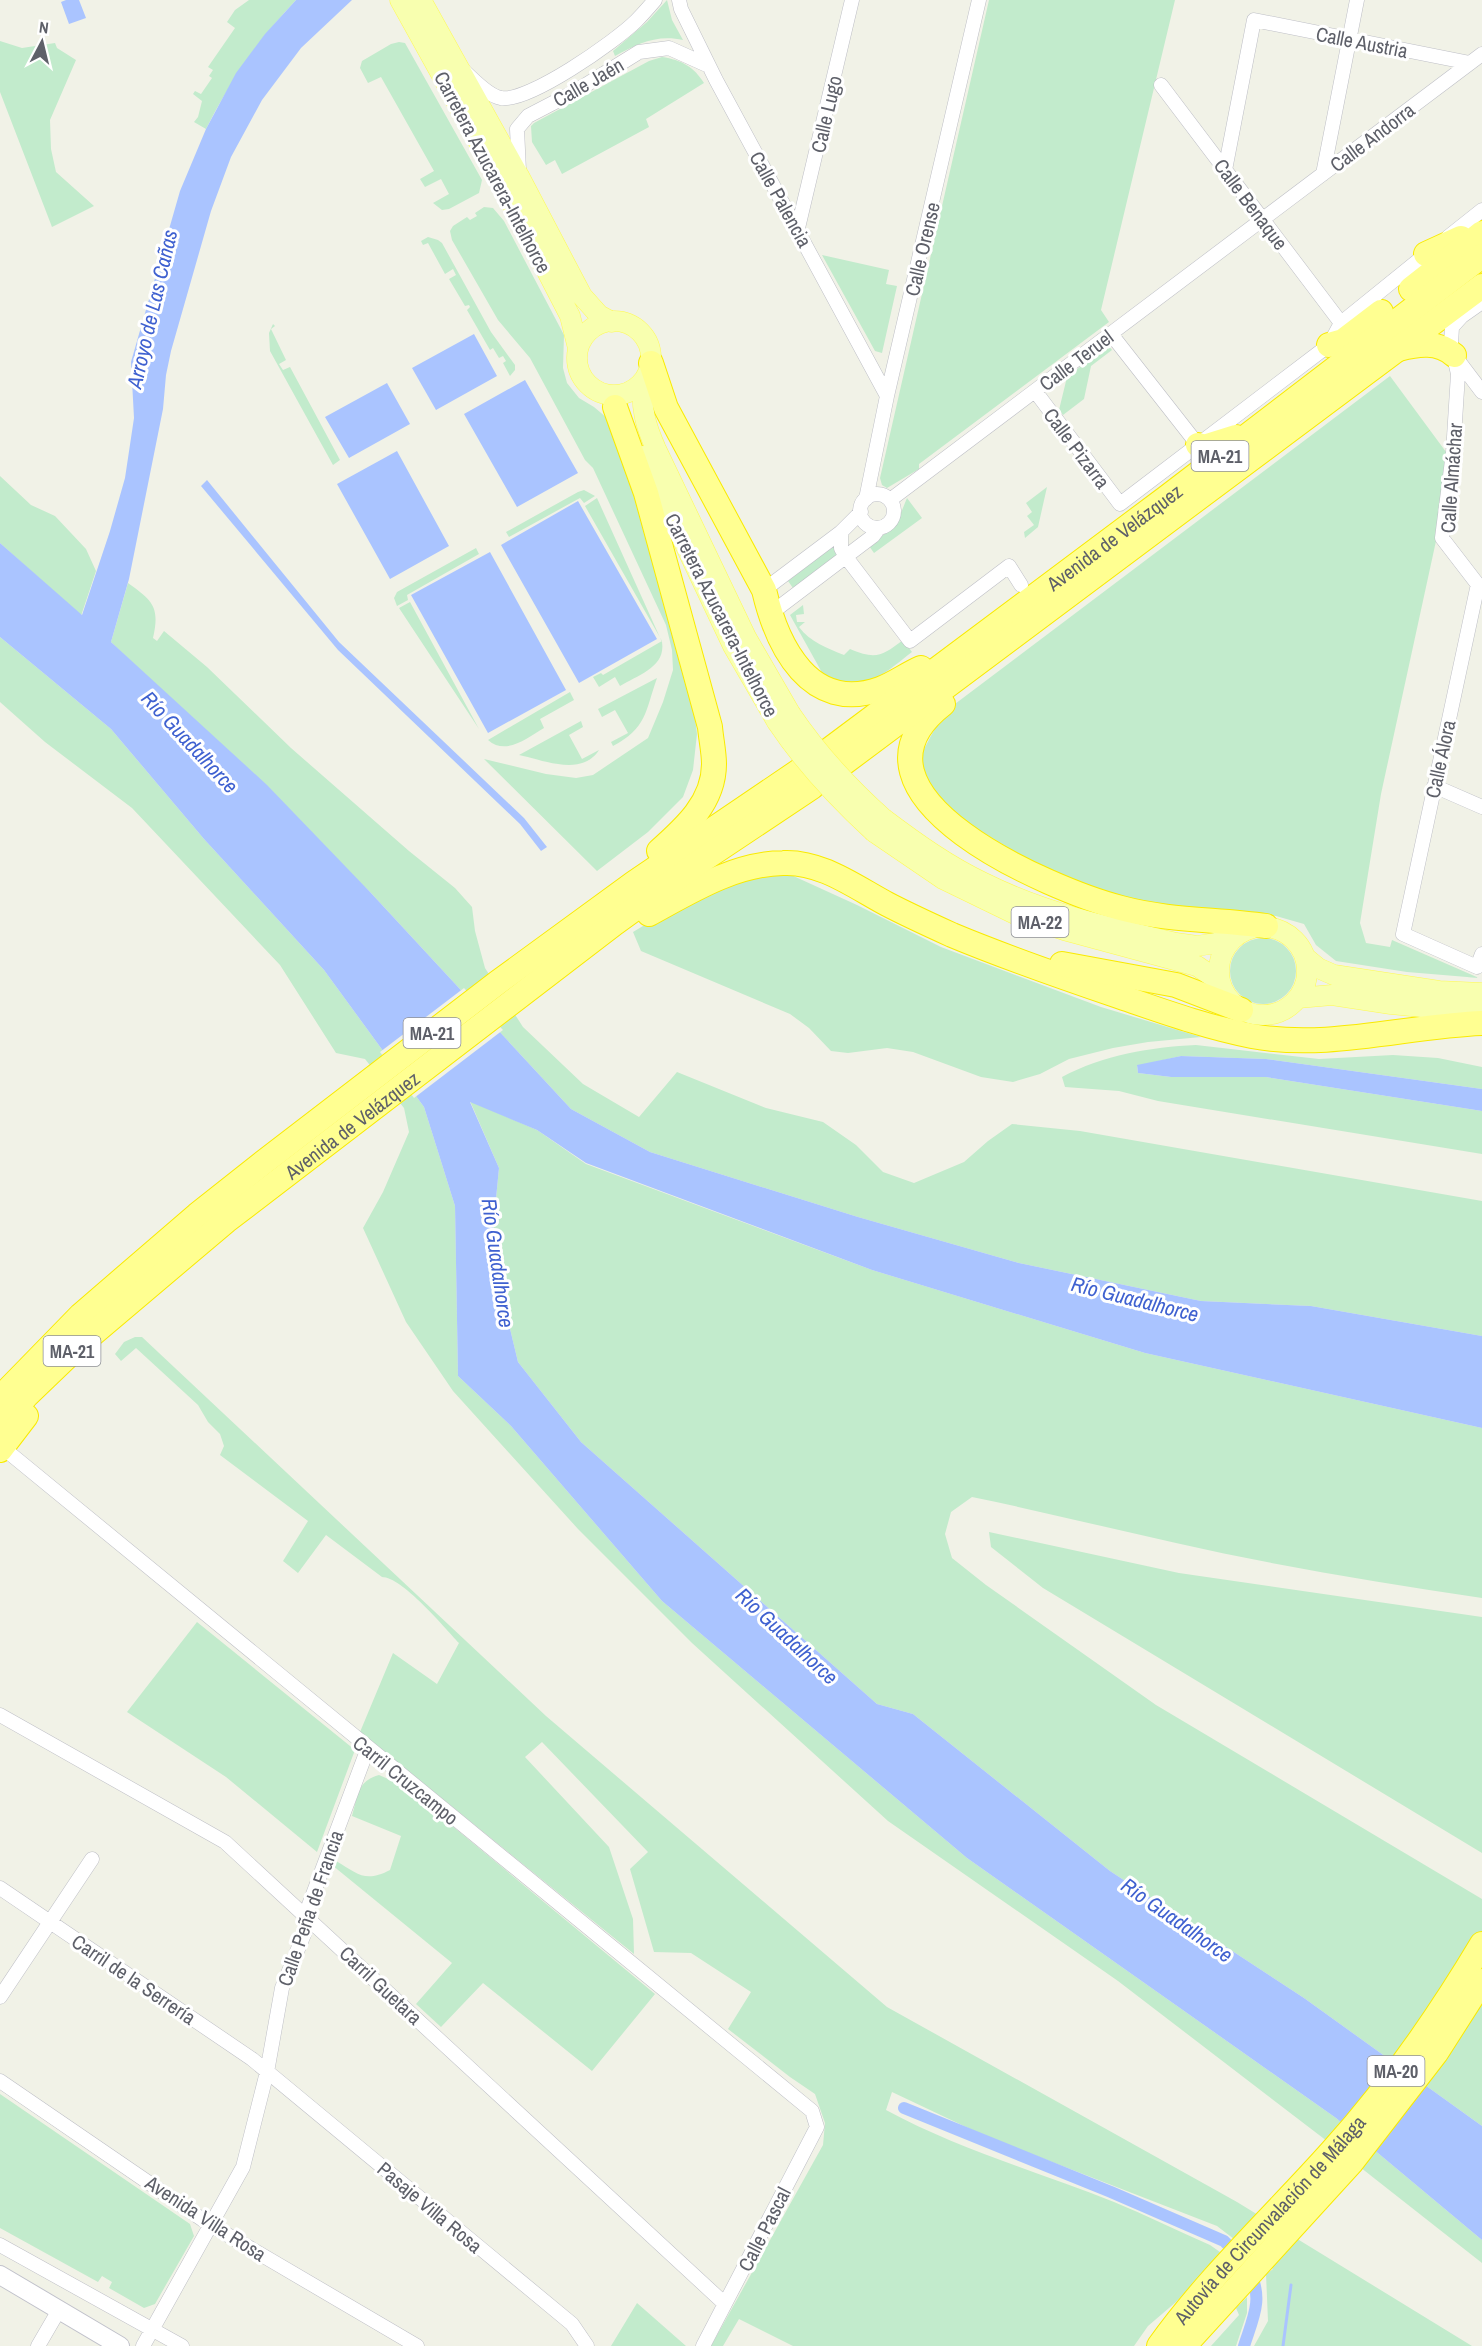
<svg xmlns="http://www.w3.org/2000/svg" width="1482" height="2346" font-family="'Archivo Narrow',sans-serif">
  <rect width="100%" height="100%" fill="#f1f2e7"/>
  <path fill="#c2ebcc" d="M249,0H296C259,39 230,81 206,129L194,122L198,117L202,101L193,94L195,91L201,94L212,78L209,76L213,70L208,67L235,28L227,22L235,10Z
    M667,0L672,20L683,40C657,34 637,44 615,56L613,51L647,22Z
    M989,0H1175L1101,310L1109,322L919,464V469L887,488L882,485L880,478Z
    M0,41L22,48L55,43L57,48L76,60L50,120L51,149L56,172L94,206L52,227L0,92Z
    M399,42L405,43L482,180L479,193L449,209L442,210L433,203L449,194L441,179L425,187L420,179L434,171L381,77L368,83L360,68L362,61L391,44Z
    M662,57C682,60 694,67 704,83L646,119L649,127L562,174L555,160L546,165L532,142L531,126L534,123L649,61Z
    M484,207L493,208L504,221L564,335L563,368L567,383L579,398L594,407L607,418L627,459L694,710L697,734L693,770L683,797L648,832L597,871L484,759L546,774L576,778L593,775L648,738L663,702L673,670L672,650L666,625L593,468L585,460L530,358L498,320L452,240L450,231L453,226L467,217L470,220L477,216L475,213Z
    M428,237L438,240L442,243L491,332L515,365V370L510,376L503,363L506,361L503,356L499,358L493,348L490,350L467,310L470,307L469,305L465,306L449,279L456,275L453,269L445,274L428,243L423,245L421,241Z
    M822,255L889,270L886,284L897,286L882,353L875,351Z
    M273,324L275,326L271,329L286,360L279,364L283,370L290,367L340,460L333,465L270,351L269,333Z
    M1108,345L1112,350L1091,366L1084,399L1063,415L1059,410L1067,377Z
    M1390,376L1449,456L1436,541L1381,794L1360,923L1366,943L1390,947L1392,940L1479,978L1407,972L1336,961L1316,945L1304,924L1276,916L1151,906L1091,889L1025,858L966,822L937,797L923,775V751L943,713Z
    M0,476L31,505L55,516L86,549L96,571L81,616L0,543Z
    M1047,487L1038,527L1025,538L1024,532L1034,525L1027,516L1032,512L1026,503Z
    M584,490L595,496L584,503L580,498L509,537L506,532L578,492Z
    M597,498L662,642C666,667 638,675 620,686L615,677L599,687L593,677L601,673L603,675L662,641L585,506Z
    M907,498L922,518L874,553L869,546L896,525Z
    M836,544L839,554L793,588L788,581Z
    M476,548L479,554L407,595L408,600L397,606L394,598L397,592Z
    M128,583C153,601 160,607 153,638L157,641L164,631L207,667L291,748L409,851L455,888L472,907L475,931L485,968L523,1027L583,1084L639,1117L677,1072L766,1108L823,1122L856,1145L883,1172L914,1183L964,1162L988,1141L1012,1124L1080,1131L1482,1201V1336L1311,1306L1201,1301L1019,1263L858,1217L650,1152L571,1109L371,893L111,642Z
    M410,602L479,729L399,608Z
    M803,605L804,614L796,615L797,622H805L799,627C810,642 827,648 844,655L850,649C876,660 882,656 903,640L912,652C877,679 871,689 825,678L790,615Z
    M0,637L111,729L204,839L324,970L424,1107L455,1206L458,1376L511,1426L662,1601L967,1858L1336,2118L1482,2240V2263L1323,2138L1118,1981L888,1821L692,1643L578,1529L453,1391L406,1322L363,1228L383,1192L409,1132L404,1108L365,1059L336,1053L280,965L132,808L45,742L0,702Z
    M657,678C645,712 647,728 613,746L611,742L628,733L615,710L602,717L598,709Z
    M570,692L574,700L540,719L544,728C527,738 506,756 488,740Z
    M581,721L583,727L569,735L582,759L599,750C582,777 543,760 519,755Z
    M758,873L789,874L857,905L941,947L1101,1007L1201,1037L1148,1042L1113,1048L1069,1059L1040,1074L1013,1082L981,1077L913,1052L887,1048L848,1053L831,1051L809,1028L790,1014L641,951L633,932L678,905Z
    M1230 971a33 33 0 1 1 66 0a33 33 0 1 1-66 0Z
    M1196,1045L1319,1059L1393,1055L1438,1058L1482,1067V1089L1266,1059L1181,1056L1137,1066L1138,1073L1171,1077H1266L1482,1111V1154L1158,1101L1119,1091L1065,1087L1062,1077C1103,1055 1151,1047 1196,1045Z
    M470,1101L537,1130L586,1164L872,1270L1145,1353L1482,1428V1598C1380,1583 1277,1566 1176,1543C1108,1528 1040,1511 972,1497L951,1512L945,1534L952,1558L986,1585L1156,1705L1482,1899V2126L1304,1998L1110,1871L913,1714L877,1704L581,1442L518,1362L491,1250L499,1168Z
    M135,1337H142L546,1716L887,2007L1237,2202L1472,2346H1254L1268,2321L1266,2274L1273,2269L1217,2226L985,2136L892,2092L886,2110C958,2149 1038,2172 1114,2202C1146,2215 1178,2231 1210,2245L1220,2252L1216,2258L1176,2302L1148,2326L1134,2346H793L739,2319L723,2346H711L823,2145L825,2123L815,2094L790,2077L728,2029L751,1992L691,1953L654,1952L630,1869L648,1852L542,1742L525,1757L609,1847L633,1919L634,1954L360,1732L393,1653L437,1684L459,1643C444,1627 402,1577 382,1577L326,1535L298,1573L283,1561L308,1521L220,1455L224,1446L220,1434L208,1422L198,1405L136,1348L121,1361L115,1354L124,1342Z
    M989,1532L1179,1573L1482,1617V1853L1043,1588L991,1547Z
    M197,1622L355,1750L317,1852L226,1777L127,1712Z
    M379,1775L404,1786L655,1994L592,2071L483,1983L441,2027L416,2004L452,1963L332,1865L336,1861C358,1874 365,1883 390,1870L401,1836L352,1816C358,1796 357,1781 379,1775Z
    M0,2094L190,2224L194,2236L155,2304L144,2308L109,2288L112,2282L102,2276L98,2282L0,2228Z
    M1247,2297V2313L1236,2346H1211L1239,2315L1236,2308Z
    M637,2303L686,2346H611Z"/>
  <path fill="#aac4ff" d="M66,0H79L86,18L69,24L61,2Z
    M296,0H352L301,48L262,100L231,157L211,211L171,351L166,375L163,409L129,579L111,642L267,785L371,893L571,1109L650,1152L858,1217L1019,1263L1201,1301L1311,1306L1482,1336V1428L1145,1353L872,1270L586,1163L537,1130L470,1102L499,1168L491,1250L518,1362L581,1442L877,1704L913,1714L1110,1871L1304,1998L1482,2126V2240L1336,2118L967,1858L662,1601L511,1426L458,1376L455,1206L424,1107L324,970L204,839L111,729L0,637V543L82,615L110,531L125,478L134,418L131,362L180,191L206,129L236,73L265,34Z
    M474,334L497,376L436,410L412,368Z
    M525,380L578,473L517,507L464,414Z
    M387,383L410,424L349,458L325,417Z
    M397,451L449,546L390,579L337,484Z
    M207,480L339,642L524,818L547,847L541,851L520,824L338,650L201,486Z
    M578,501L657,639L579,683L501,545Z
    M490,552L566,690L488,733L411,595Z
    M1181,1056L1266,1059L1482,1089V1111L1266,1077H1171L1138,1073L1137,1065Z"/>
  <path fill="#f1f2e7" d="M464,988L503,1030L414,1098L380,1052Z"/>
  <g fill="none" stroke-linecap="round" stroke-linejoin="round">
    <path stroke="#aac4ff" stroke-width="3" d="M1283,2346L1291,2285"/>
    <path stroke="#aac4ff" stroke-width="12" d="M904,2108L1111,2192L1224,2241L1239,2256
      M1244,2346C1253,2318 1264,2298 1249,2271"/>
    <defs>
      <path id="street" d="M679,0L681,9L716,80L887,396
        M464,71C474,80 488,96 501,98C528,103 616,41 636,21C643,14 649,7 655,0
        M1161,85L1341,323
        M1225,170L1254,20L1470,63
        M519,171L517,129L528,116L576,91L639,52L669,48L709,66
        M1323,174L1357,0
        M798,228L852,0
        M1448,237L1482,210
        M1482,302L1462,316L1452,327L1451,344L1458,374L1453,453L1442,538L1482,590
        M1111,334L1198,445
        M1457,359L1482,392
        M1035,391L1120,504L1329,345L1341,323L1430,251
        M860 511a17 17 0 1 1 34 0a17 17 0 1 1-34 0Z
        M866,499L887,396L979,0
        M890,500L1482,54
        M841,532V548L846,557L910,641L1009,566L1021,585
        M1478,584L1403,934L1477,967L1482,954
        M764,590L841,532L861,512
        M770,614L873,536L879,528
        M1434,786L1482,807
        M2,1447L812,2111L817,2127L703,2346
        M0,1715L225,1842L725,2304
        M0,1888L252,2059L572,2324L587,2346
        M0,1997L92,1859
        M0,2081L209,2224L417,2346
        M0,2245L182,2346
        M38,2346L59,2310
        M143,2346L243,2167L267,2072L282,1988L305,1932L309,1905L368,1748"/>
      <path id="secondary" d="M0,2275L120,2346"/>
      <path id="primary" d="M400,0L502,184L570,316L578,348
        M421,0L519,176L582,296L599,315L612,322
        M577 358a37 37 0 1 1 74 0a37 37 0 1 1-74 0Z
        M643,382C641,409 645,424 656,449L746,637L790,713
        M643,456L733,646L777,722
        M884,819C916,843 948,866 984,883C1044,913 1111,928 1176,943L1197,946L1229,941
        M874,832L943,879L1015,914L1064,930L1197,966L1219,981
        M1219 971a44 44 0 1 1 88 0a44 44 0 1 1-88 0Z
        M1306,958L1318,968L1334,975L1439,991L1482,993
        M1298,998L1332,995L1391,1004L1482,1013"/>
      <g id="highway">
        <path d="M1426,254L1461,238"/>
        <path d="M1411,289L1482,233"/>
        <path d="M1329,345L1343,341L1381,312"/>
        <path d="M1399,349C1418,344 1438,341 1454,355"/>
        <path d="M651,363L666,408L764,590C777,646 810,714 880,689C894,684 907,674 921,668"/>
        <path d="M615,407L646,493L710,727C711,739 714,752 714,764C714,802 685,828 659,851"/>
        <path d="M1198,445L1204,447L1236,437"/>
        <path d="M943,704C826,795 1054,891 1121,908C1169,921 1217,919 1266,926"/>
        <path id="s1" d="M829,750L1166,498L1482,256"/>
        <path d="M841,765L1482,286"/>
        <path d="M649,914C691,891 734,864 783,863C821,861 855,887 887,904C908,915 930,925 952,935C1007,958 1062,977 1118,996C1162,1011 1206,1027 1252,1036C1327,1050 1407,1026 1482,1023"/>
        <path d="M1062,964L1176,985L1241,1010"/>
        <path d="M0,1398L81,1315L197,1215L264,1162L497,983L634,883L799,771"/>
        <path id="s2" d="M0,1426L27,1395L77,1347L226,1221L615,923L695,865L812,787"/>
        <path d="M0,1450L26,1416"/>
        <path id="s3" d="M1159,2346C1209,2276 1275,2215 1332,2151C1388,2089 1439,2016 1482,1944"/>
        <path d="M1184,2346L1351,2163L1436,2053L1482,1981"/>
      </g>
    </defs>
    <use href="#street" stroke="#bebfc6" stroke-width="15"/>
    <use href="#secondary" stroke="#c1c2cb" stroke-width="20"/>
    <use href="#primary" stroke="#fffa53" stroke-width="21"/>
    <use href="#highway" stroke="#f9ea00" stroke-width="26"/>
    <use href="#street" stroke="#fff" stroke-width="14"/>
    <use href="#secondary" stroke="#fff" stroke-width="18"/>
    <use href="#primary" stroke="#f8ffaf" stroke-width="20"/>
    <use href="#highway" stroke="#ffff91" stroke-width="24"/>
    <defs>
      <path id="primary-bridge" d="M790,713C817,753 848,787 884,819
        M777,722C805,764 837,798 874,832"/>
    </defs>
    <use href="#primary-bridge" stroke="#fffa53" stroke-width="21" stroke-linecap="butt"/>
    <use href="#primary-bridge" stroke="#f8ffaf" stroke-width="20"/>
  </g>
  <g text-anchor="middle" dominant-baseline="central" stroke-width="6" stroke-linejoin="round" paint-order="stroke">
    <g fill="#fff" stroke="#8e9096" stroke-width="1.5">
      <rect x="1191.5" y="441" width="57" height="30" rx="4.5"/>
      <rect x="1011.5" y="907" width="57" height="30" rx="4.5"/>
      <rect x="403.5" y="1018" width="57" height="30" rx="4.5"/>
      <rect x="43.5" y="1336" width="57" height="30" rx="4.5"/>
      <rect x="1367.5" y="2056" width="57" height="30" rx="4.5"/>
    </g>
    <g font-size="18" font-weight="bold" fill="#5e6069">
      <text x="1220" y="456">MA-21</text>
      <text x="1040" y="922">MA-22</text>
      <text x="432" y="1033">MA-21</text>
      <text x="72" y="1351">MA-21</text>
      <text x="1396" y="2071">MA-20</text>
    </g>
    <g font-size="20" fill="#5e6069" stroke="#fff">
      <text transform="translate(1362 42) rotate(11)">Calle Austria</text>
      <text transform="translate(588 82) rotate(-30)">Calle Jaén</text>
      <text transform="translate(826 114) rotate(-77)">Calle Lugo</text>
      <text transform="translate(1372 137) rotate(-37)">Calle Andorra</text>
      <text transform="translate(493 172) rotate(62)">Carretera Azucarera-Intelhorce</text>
      <text transform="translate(781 199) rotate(61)">Calle Palencia</text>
      <text transform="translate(1251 204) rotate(53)">Calle Benaque</text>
      <text transform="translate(922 249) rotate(-77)">Calle Orense</text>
      <text transform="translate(1076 360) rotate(-37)">Calle Teruel</text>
      <text transform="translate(1077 448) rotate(53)">Calle Pizarra</text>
      <text transform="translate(1451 478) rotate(-86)">Calle Almáchar</text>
      <text stroke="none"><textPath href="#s1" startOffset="356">Avenida de Velázquez</textPath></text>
      <text transform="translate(722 615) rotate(63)">Carretera Azucarera-Intelhorce</text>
      <text transform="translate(1440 759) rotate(-78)">Calle Álora</text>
      <text stroke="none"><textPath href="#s2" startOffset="464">Avenida de Velázquez</textPath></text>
      <text transform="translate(406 1780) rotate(39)">Carril Cruzcampo</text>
      <text transform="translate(310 1908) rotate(-71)">Calle Peña de Francia</text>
      <text transform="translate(134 1979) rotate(34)">Carril de la Serrería</text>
      <text transform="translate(381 1985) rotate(43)">Carril Guetara</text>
      <text transform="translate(430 2207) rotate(40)">Pasaje Villa Rosa</text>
      <text transform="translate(206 2218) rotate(33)">Avenida Villa Rosa</text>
      <text stroke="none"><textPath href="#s3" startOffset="168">Autovía de Circunvalación de Málaga</textPath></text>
      <text transform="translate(764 2229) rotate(-63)">Calle Pascal</text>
    </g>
    <g font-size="21" font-style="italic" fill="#3f61d0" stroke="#fff">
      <text transform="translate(152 309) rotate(-77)">Arroyo de Las Cañas</text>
      <text transform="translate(190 742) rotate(47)">Río Guadalhorce</text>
      <text transform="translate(498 1263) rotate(82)">Río Guadalhorce</text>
      <text transform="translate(1135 1299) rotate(14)">Río Guadalhorce</text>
      <text transform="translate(787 1636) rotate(43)">Río Guadalhorce</text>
      <text transform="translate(1177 1920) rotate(35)">Río Guadalhorce</text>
    </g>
  </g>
  <g transform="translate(42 42) rotate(7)" stroke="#ffffff" stroke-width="4.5" paint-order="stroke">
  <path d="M0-4.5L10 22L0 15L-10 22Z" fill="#5e6069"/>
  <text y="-9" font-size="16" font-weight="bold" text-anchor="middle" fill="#5e6069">N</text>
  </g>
</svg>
